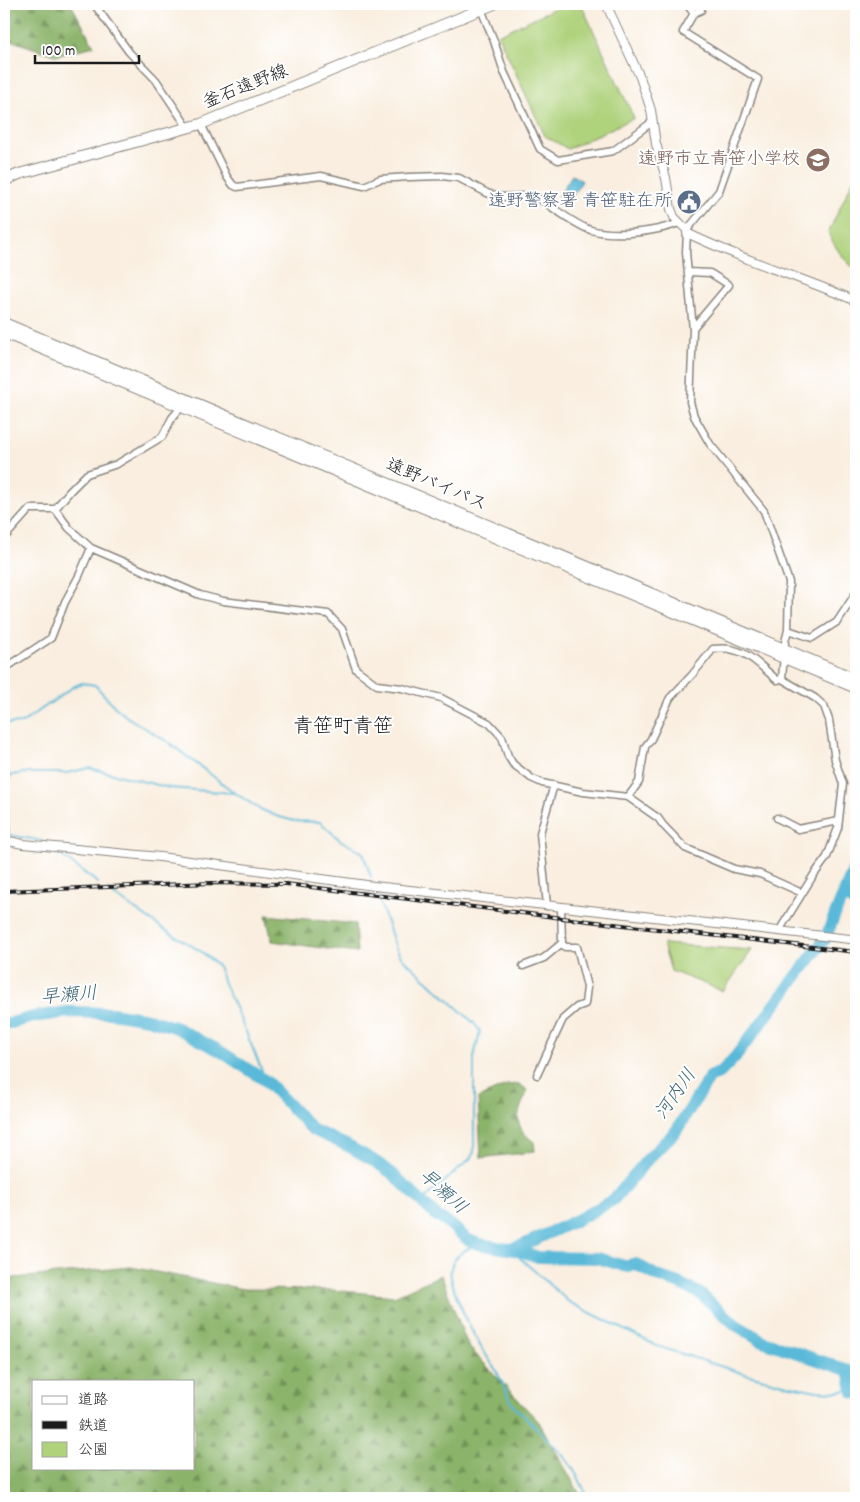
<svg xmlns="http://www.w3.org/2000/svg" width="860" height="1502" font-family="Dekko,'Klee One',sans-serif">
  <defs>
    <pattern id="forest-firs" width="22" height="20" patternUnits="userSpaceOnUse" patternTransform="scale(1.25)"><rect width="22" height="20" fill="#8bb46b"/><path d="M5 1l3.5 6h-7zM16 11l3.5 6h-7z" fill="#719257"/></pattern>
  </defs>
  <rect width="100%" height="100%" fill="#fff"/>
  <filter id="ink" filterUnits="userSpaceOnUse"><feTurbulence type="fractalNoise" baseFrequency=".02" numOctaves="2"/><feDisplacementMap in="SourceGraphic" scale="10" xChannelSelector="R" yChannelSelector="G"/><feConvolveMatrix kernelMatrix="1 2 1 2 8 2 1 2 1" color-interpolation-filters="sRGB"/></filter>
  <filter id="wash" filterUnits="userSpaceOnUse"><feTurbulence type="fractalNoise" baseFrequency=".0096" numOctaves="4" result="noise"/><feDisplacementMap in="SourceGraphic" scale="20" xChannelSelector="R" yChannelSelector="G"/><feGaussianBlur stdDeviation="1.12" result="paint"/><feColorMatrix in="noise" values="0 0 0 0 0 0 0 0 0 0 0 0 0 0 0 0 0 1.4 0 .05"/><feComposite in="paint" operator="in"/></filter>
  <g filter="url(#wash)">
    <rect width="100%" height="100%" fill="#f9eedf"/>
    <path fill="#afd27b" stroke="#66774c" d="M564,4H581L634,118L568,149L545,136L498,35Z
      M856,174V269C843,261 835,246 828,233Z
      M663,944L752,950L723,991L671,971Z"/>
    <path fill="url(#forest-firs)" stroke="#546844" fill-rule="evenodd" d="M4,4H71L94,46L57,56L4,38Z
      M266,915L355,924L357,953L272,941Z
      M519,1084L526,1089L527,1093C516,1115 513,1126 534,1142L535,1151C517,1155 499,1155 481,1158L478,1098L507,1085Z
      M131,1267L243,1289L332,1290L394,1296L441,1275L468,1346L539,1422L582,1498H4V1279ZM34,1381H194V1468H34Z"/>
    <path fill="#5ab9d8" stroke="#3b6a7a" d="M572,175L582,181L568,203L558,197Z"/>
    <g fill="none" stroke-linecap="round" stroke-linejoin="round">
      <path stroke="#5ab9d8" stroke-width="2" d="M4,724L22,723L73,687L82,683L95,685L115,707L127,717L168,742L235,793L258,808L276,816L294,821L320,822L340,840L363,853L371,877
        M4,779L13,775L23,773H67L89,768L170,788L234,793
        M6,780L5,799L9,835L43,841
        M58,853L98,883
        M107,890L162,928L202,952L218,966L225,986L246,1032L266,1081
        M379,900L396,948L401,957L474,1023L480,1031L474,1057V1152L470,1159L422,1201
        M479,1244C467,1248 454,1255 451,1268C447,1283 472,1332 481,1347C487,1357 494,1366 499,1376C507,1391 509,1405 523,1415C549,1441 576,1462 587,1498
        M510,1249L569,1302L657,1346L745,1374L791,1386L817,1391L838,1392L852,1389"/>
      <path stroke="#5ab9d8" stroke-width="12" d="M844,896L856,903
        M4,1025L33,1017L68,1012L112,1013L148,1019L177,1028L220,1051L266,1081L313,1130L346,1145L373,1160L393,1174L434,1214L451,1225L468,1240L479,1244L520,1251L538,1257L597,1258L628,1267L632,1264H636L657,1276L678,1283L699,1293L736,1325L763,1341L847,1370L850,1374L853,1392L856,1393
        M510,1249L523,1245L577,1220L613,1200L647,1160L676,1131L710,1077L721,1072L736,1056L825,939L856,863"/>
    </g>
  </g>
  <g filter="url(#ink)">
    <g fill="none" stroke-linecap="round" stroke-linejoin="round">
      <defs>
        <path id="minor" d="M94,4L129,52L156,80L188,128
          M686,4L694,13L683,32L758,79L719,191L687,230
          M481,9L494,41L504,72L540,149L558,160L613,151L652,122
          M694,13L701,10L696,4
          M201,124L227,177L233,185L237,187L321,176L364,186L380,179L409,177L442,176L459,178L487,193L499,197L529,196L538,198C551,206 578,227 591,230C615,237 656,232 679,223
          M687,233L686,252L693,330L690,402L694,416L710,444L764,511L789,582L788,630L785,642L782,679
          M688,272L710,273L729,285L693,328
          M55,509L69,528L91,548L200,595L223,601L328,614L342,629L356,669L377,685L402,688L441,698L489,723L502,737L508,756L513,764L531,778L542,783L583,792L628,797L658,818L663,825L685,848L734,869L760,874L802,893
          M4,538L30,509H55L70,491L87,474L117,464L162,437L172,418L183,405
          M788,630L812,638L837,622L856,593
          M4,665H10L51,638L65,602L79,576L91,548
          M628,797L639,782L645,747L651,739L670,698L692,675L713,649C743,645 755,661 777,680L782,679L815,698L824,706L829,720L835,760L843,784L838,828L827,857L813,876L779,931
          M777,818L798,829L839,821
          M547,906L540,833L554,785
          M523,966L544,958L562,943
          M537,1075L563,1019L577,1007L585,1004L587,987L577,947H565L562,943L561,907"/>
        <path id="tertiary" d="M606,4L640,77L651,110L656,144L666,178L671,209L674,217L687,230V233C742,260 800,277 856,301
          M4,840L23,844L160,857L374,886L850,939"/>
        <path id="primary" d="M4,181L19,174L201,124L494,4"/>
        <path id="trunk" d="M4,323L856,679
          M4,333L856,688"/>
      </defs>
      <use href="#minor" stroke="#8a857e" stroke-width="9"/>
      <use href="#tertiary" stroke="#8a857e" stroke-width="10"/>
      <use href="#primary" stroke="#8a857e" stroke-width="12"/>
      <use href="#trunk" stroke="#8a857e" stroke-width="12"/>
      <use href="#minor" stroke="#fff" stroke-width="6"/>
      <use href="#tertiary" stroke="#fff" stroke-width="8"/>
      <use href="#primary" stroke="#fff" stroke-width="10"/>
      <use href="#trunk" stroke="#fff" stroke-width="10"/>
      <defs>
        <path id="rail" d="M4,891L211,883L286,884L562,918L856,952"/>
      </defs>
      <use href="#rail" stroke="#1c1c1c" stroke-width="4"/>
      <use href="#rail" stroke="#fff" stroke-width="2" stroke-dasharray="5.5" stroke-linecap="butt"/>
    </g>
  </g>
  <defs>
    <symbol id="school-disc" viewBox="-11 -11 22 22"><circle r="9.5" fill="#8d6e63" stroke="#fff"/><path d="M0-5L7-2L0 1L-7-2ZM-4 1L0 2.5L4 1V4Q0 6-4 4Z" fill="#fff"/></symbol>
    <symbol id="civic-disc" viewBox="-11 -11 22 22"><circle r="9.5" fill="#5c6f8a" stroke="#fff"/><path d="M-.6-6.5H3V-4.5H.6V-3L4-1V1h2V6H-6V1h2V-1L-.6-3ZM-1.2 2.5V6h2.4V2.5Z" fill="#fff"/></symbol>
  </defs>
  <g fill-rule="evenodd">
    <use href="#school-disc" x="804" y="146" width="28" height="28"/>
    <use href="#civic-disc" x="675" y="188" width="28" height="28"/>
  </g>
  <g text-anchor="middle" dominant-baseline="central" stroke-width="4" stroke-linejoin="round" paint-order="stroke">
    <g font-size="18" fill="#1c1c1c" stroke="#fff">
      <text transform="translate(246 88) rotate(-22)">釜石遠野線</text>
      <text transform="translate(436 486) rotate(23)">遠野バイパス</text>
    </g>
    <g font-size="18" fill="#785e54" stroke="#fff" text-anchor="end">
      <text x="800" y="160">遠野市立青笹小学校</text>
    </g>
    <g font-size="18" fill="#4e5e75" stroke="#fff" text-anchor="end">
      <text x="672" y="202">遠野警察署 青笹駐在所</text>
    </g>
    <g font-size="19" font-style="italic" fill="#386371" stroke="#fff">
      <text transform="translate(69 997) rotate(-5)">早瀬川</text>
      <text transform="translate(677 1095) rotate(-55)">河内川</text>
      <text transform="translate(442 1193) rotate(42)">早瀬川</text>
    </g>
    <g font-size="20" fill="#1c1c1c" stroke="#fff">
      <text x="343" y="728">青笹町青笹</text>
    </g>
  </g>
  <rect width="860" height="1502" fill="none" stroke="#fff" stroke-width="20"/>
  <rect x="32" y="1380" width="162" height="90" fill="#ffffff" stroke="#a4a4a4"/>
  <rect x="42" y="1396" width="25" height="8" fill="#ffffff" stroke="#a4a4a4"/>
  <text x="78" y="1404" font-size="15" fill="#1c1c1c">道路</text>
  <rect x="42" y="1421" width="25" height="8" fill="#1c1c1c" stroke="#a4a4a4"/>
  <text x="78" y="1430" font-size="15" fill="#1c1c1c">鉄道</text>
  <rect x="42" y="1442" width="25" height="15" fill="#afd27b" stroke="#a4a4a4"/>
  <text x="78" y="1454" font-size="15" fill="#1c1c1c">公園</text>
  <path d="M35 55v8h104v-8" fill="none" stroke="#1c1c1c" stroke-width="2.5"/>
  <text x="42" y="55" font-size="15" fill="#1c1c1c" stroke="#ffffff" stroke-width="4" paint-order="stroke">100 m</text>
</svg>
